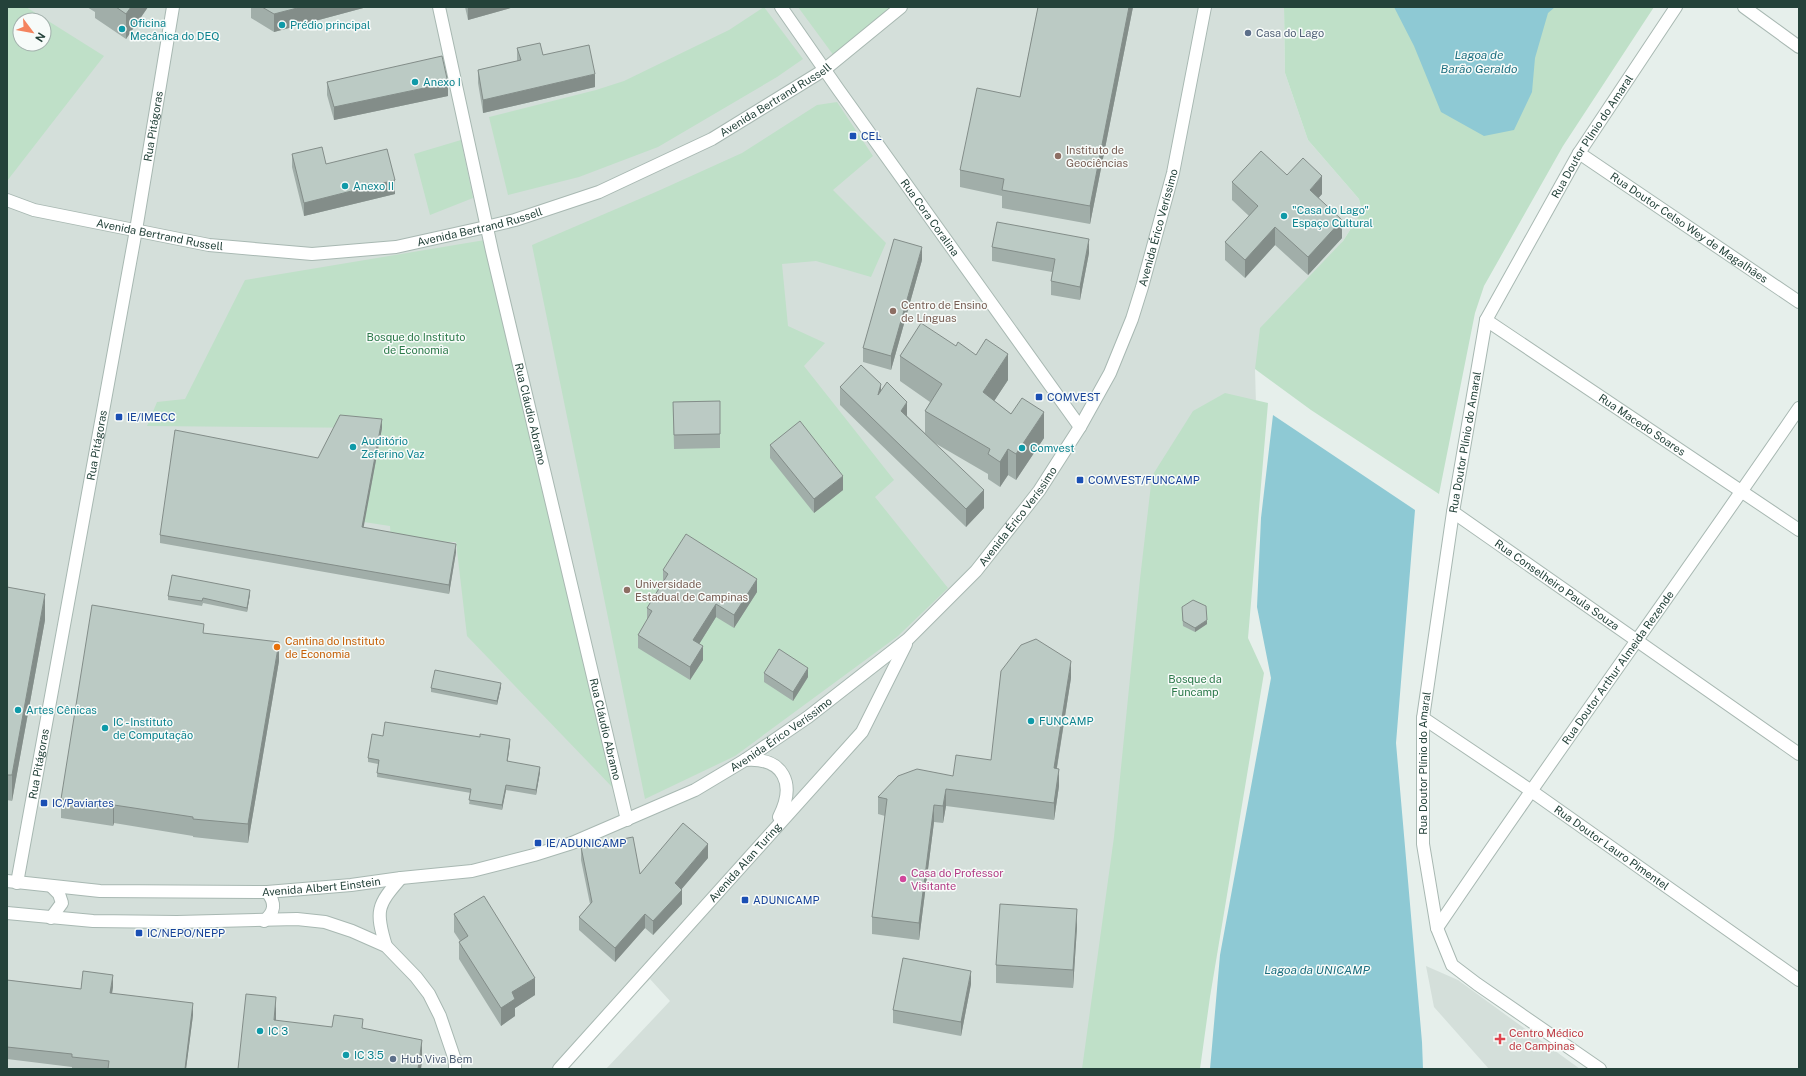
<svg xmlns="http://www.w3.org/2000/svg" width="1806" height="1076" font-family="'Public Sans',sans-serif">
  <rect width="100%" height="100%" fill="#e6efeb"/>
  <path fill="#d4dfda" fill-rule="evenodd" d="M7,7H1284L1285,73L1308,140L1359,199L1362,211L1343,241L1255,369L1257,441L1186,1069H606L670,1001L650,979L561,1069H7ZM20,20H44V44H20Z
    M1426,966L1458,980L1580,1069H1489L1434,1007Z"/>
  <path fill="#bfe0c8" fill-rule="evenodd" d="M7,7H26L104,56L7,181ZM20,20H44V44H20Z
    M764,7L803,59L777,77L658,147L579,177L508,195L489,117L596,90L624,81L729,30Z
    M798,7H895L837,60Z
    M1284,7H1654L1563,146L1484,286L1475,313L1439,494L1311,410L1255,369L1260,328L1343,241L1362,211L1359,199L1308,140L1285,73Z
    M837,102L873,156L833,190L886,243L871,277L816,261L782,264L788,326L825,343L804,366L894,480L875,497L948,588L898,636L735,756L645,799L532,245L658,191L742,153L817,105Z
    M461,140L473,198L430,215L414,154Z
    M485,240L614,789L467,636L456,542L391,541L390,526L364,522L382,428L147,426L157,402L185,399L245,280Z
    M1225,393L1268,403L1248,638L1264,673L1210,997L1200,1069H1082L1114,837L1140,579L1152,476L1193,411Z"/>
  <path fill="#8ec9d4" d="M1394,7H1555L1548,13L1535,58L1532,92L1514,130L1484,136L1441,112L1414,46Z
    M1273,415L1415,510L1396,743L1422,1042L1423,1069H1210L1220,955L1271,678L1257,607L1261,518Z"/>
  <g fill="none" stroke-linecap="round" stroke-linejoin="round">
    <defs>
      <g id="minor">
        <path id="s1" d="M439,7L492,251L627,820"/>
        <path id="s2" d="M781,7L838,89L1080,427"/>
        <path d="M1744,7L1799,47"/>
        <path id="s3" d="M1579,153L1799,302"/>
        <path id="s4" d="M7,200L34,210L209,245L312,254L396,247L486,227L515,220L599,192L712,139L824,70L901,7"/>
        <path id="s5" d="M1486,320L1799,530"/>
        <path id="s6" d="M1453,512L1799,754"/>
        <path id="s7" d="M1423,718L1530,790L1799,980"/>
        <path d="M745,760C784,757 796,784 779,817"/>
        <path id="s8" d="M7,881L100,891L267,892L351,885L401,878L472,871L534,855L572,843L695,790L745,760L808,717L908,639L976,571L1039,491L1080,427L1110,373L1132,319L1142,287L1173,173L1205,7"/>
        <path id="s9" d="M17,883L136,230L173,7"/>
        <path d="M51,886L59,894L62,903L51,918"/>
        <path d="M7,913L93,921L177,922L297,919L325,922L352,931L386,946L416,977L429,994L440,1016L455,1060V1069"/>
        <path d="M264,921C275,912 276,903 267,892"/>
        <path id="s10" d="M1437,928C1555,753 1680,582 1799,408"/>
        <path d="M386,946C375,911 377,905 401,878"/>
        <path id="s11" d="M559,1069L862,732L906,644"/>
        <path id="s12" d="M1600,1069L1477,984L1452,965L1437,928L1423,844V718L1453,512L1486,320L1579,153L1676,7"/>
      </g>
    </defs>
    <use href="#minor" stroke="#a8b8b2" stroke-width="14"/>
    <use href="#minor" stroke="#fff" stroke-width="12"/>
  </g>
  <path fill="#a1aea9" d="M87,7H148L126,39L95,18V12Z
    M251,7H367L274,32L251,18Z
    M465,7H514L468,20Z
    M1038,7H1133L1090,224L1002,208V196L960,187V170L1020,97Z
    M517,48L543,55L595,87L483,113L478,83V70L517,61Z
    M327,82L448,96L334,120L327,95Z
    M292,154L326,164L395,194L304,216L292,167Z
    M1287,175L1322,194L1318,198L1342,238L1308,275L1275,245L1245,278L1225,260V242L1249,216L1232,200V182Z
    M992,247L1089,253L1080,300L1051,295V281L1052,272L992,261Z
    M922,260L891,370L863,362V348Z
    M900,356L1008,380L994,401L1044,438L1016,480L1008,475L1000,487L988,479V474L933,442L984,508L966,527L840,405V387L881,391L925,433V411L930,402L900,381Z
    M720,401V448L674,449L673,402Z
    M382,428L363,527L456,552L449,594L160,543V535Z
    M770,445L843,490L814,513L770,458Z
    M663,570L757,592L734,628L716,617L699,644L703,660L690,680L638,648V635L647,620V608L663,582Z
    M7,587L45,620L12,801L7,800Z
    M250,594L247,612L203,603L202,606L168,600V596Z
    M1182,612L1207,624L1195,632L1183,626Z
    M204,633L279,661L248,843L193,837V836L114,823L113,826L61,818V799Z
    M764,673L808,677L793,701L764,682Z
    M1071,678L1057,768L1059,786L1054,820L946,806L943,823L934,822L919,940L872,934V917L885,816L878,814V797L953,776L991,760Z
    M501,687L497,705L431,692V688Z
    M383,736L510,744L507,761L540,772L536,795L506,790L502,810L469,804L471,793L377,777L378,764L368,762V758Z
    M581,847L640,874L708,858L681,889L682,904L653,935L645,928L615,962L579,930V917L590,904L581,860Z
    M454,914L535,995L515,1008V1016L501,1026L459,959V942L460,941L454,932Z
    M1077,927L1073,988L996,983V965Z
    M7,980L81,989L113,987L112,993L193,1015L186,1069H72V1067L7,1059Z
    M971,984L961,1036L893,1023V1010Z"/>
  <path fill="#838d89" d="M131,7H148L126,39V14Z
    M301,7H367L274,32V14Z
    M468,7H514L468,20Z
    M1129,7H1133L1090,224V206Z
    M595,74V87L483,113V100Z
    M448,83V96L334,120V107Z
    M1322,176V194L1310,208V190Z
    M395,180V194L304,216V203Z
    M1342,220V238L1308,275V257Z
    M1275,227V245L1245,278V260Z
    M1089,239V253L1080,300V287Z
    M922,247V260L891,370V356Z
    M1008,354V380L983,418V392Z
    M881,384V402L878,395Z
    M907,402V420L901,411Z
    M1044,412V438L1016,480V454Z
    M382,419V428L362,536V527Z
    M1008,449V475L1000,487V462Z
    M843,476V490L814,513V499Z
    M984,490V508L966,527V509Z
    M456,544V552L449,594V585Z
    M757,579V592L734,628V615Z
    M250,590V594L247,612V608Z
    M45,594V620L12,801V775Z
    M716,604V617L693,654V640Z
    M1207,620V624L1195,632V628Z
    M279,642V661L248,843V824Z
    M703,646V660L690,680V667Z
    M1071,661V678L1054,785V768Z
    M808,668V677L793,701V692Z
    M501,683V687L497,705V701Z
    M510,739V744L507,766V761Z
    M540,767V772L536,795V790Z
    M1059,769V786L1054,820V803Z
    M506,785V790L502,810V805Z
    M946,789V806L943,823V806Z
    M114,805V823L113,826V807Z
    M934,805V822L919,940V923Z
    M708,844V858L675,897V883Z
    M682,890V904L653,935V921Z
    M1077,909V927L1073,988V970Z
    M645,914V928L615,962V948Z
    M971,971V984L961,1036V1022Z
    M113,975V987L110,1005V993Z
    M535,978V995L515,1008V1016L501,1026V1008L512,992Z
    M276,997V1020L274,1043V1020Z
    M193,1003V1015L186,1069H185Z
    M422,1040V1062L421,1069H418Z"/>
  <path fill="#bbcac4" stroke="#838d89" d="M116,7H131L126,14Z
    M262,7H301L274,14Z
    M1038,7H1129L1090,206L1002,190L1004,179L960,170L977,88L1020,97Z
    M540,43L543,55L589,45L595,74L483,100L478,70L521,60L517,48Z
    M442,56L448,83L334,107L327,82Z
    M322,147L326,164L387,149L395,180L304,203L292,154Z
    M1261,151L1287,175L1303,158L1322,176L1310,190L1342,220L1308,257L1275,227L1245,260L1225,242L1258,206L1232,182Z
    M997,222L1089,239L1080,287L1051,281L1055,259L992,247Z
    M894,239L922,247L891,356L863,348Z
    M921,323L956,346L958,342L976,355L986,339L1008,354L983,392L1011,414L1022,398L1044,412L1016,454L1008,449L1000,462L988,454L990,449L925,411L942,384L900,356Z
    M861,365L881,384L878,395L887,382L907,402L901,411L984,490L966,509L840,387Z
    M720,401V434L674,435L673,402Z
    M340,415L382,419L362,527L456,544L449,585L160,535L175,430L318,458Z
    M800,421L843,476L814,499L770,445Z
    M686,534L757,579L734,615L716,604L693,640L703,646L690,667L638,635L652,611L647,608L668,574L663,570Z
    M172,575L250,590L247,608L203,598L202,601L168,596Z
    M7,587L45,594L12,775H7Z
    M1193,600L1206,606L1207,620L1195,628L1183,621L1182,607Z
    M92,605L204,624L203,633L279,642L248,824L193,819V817L114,805L113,807L61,799Z
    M1036,639L1071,661L1054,768L1059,769L1054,803L946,789L943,806L934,805L919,923L872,917L887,799L878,797L898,776L917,769L953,776L956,755L991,760L1001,671L1021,645Z
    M779,649L808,668L793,692L764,673Z
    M435,670L501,683L497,701L431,688Z
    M385,722L480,737V734L510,739L507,761L540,767L536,790L506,785L502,805L469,800L471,789L377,773L379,760L368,758L372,734L383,736Z
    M683,823L708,844L675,883L682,890L653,921L645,914L615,948L579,917L592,902L581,847L633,837L640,874Z
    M484,896L535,978L512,992L515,999L501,1008L459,942L468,936L454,914Z
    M1000,904L1077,909L1073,970L996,965Z
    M903,958L971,971L961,1022L893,1010Z
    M83,971L113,975L110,993L193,1003L185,1069H108L109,1061L72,1057V1054L7,1047V980L81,989Z
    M246,994L276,997L274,1020L332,1027L334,1015L363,1019L362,1028L422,1040L418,1069H238Z"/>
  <g fill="#0f9aa8" stroke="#f7fbf9" stroke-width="1.5">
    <circle cx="282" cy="25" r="4"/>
    <circle cx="122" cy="29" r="4"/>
    <circle cx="415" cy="82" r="4"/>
    <circle cx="345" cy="186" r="4"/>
    <circle cx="1284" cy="216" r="4"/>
    <circle cx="353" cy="447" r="4"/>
    <circle cx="1022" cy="448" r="4"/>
    <circle cx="18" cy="710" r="4"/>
    <circle cx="1031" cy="721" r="4"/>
    <circle cx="105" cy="728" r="4"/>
    <circle cx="260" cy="1031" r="4"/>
    <circle cx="346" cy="1055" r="4"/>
  </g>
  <g fill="#5c6f8a" stroke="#f7fbf9" stroke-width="1.5">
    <circle cx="1248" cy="33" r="4"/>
    <circle cx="393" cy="1059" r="4"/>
  </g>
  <g fill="#1a4fb4" stroke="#f7fbf9" stroke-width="1.5">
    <rect x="849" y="132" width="8" height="8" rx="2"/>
    <rect x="1035" y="393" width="8" height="8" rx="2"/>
    <rect x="115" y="413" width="8" height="8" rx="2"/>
    <rect x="1076" y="476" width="8" height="8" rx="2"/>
    <rect x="40" y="799" width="8" height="8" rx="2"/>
    <rect x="534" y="839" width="8" height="8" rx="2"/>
    <rect x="741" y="896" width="8" height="8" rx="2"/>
    <rect x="135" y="929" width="8" height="8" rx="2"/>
  </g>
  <g fill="#8d6e63" stroke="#f7fbf9" stroke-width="1.5">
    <circle cx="1058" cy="156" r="4"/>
    <circle cx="893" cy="311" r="4"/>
    <circle cx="627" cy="590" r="4"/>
  </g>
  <circle fill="#e8710a" stroke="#f7fbf9" stroke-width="1.5" cx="277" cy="647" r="4"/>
  <circle fill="#d1479c" stroke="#f7fbf9" stroke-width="1.5" cx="903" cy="879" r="4"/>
  <path fill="#e0444e" stroke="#f7fbf9" stroke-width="1.5" d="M1498 1033h4v4h4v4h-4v4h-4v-4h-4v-4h4z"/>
  <g text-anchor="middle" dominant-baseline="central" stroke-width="3" stroke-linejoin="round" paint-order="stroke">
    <g font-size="11" fill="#0d838f" stroke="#f7fbf9" text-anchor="start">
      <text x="130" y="23">Oficina<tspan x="130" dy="13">Mecânica do DEQ</tspan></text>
      <text x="290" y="25">Prédio principal</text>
      <text x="423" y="82">Anexo I</text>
      <text x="353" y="186">Anexo II</text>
      <text x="1292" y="210">"Casa do Lago"<tspan x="1292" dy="13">Espaço Cultural</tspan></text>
      <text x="361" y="441">Auditório<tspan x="361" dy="13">Zeferino Vaz</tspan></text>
      <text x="1030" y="448">Comvest</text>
      <text x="26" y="710">Artes Cênicas</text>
      <text x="1039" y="721">FUNCAMP</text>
      <text x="113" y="722">IC - Instituto<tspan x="113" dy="13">de Computação</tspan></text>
      <text x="268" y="1031">IC 3</text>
      <text x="354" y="1055">IC 3.5</text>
    </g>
    <g font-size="11" fill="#4e5e75" stroke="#f7fbf9" text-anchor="start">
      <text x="1256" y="33">Casa do Lago</text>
      <text x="401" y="1059">Hub Viva Bem</text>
    </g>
    <g font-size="11" fill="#24423a" stroke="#f7fbf9">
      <text stroke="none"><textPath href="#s4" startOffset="805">Avenida Bertrand Russell</textPath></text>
      <text stroke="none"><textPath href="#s9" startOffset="769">Rua Pitágoras</textPath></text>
      <text stroke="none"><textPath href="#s12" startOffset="1047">Rua Doutor Plínio do Amaral</textPath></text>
      <text stroke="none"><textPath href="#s2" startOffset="258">Rua Cora Coralina</textPath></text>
      <text stroke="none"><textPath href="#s4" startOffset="481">Avenida Bertrand Russell</textPath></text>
      <text stroke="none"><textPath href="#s8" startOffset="1455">Avenida Érico Veríssimo</textPath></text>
      <text stroke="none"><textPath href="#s3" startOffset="133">Rua Doutor Celso Wey de Magalhães</textPath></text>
      <text stroke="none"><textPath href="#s4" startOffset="157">Avenida Bertrand Russell</textPath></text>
      <text stroke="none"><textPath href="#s1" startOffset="417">Rua Cláudio Abramo</textPath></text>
      <text stroke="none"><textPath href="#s5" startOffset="188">Rua Macedo Soares</textPath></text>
      <text stroke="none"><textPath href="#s12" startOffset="711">Rua Doutor Plínio do Amaral</textPath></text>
      <text stroke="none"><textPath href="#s9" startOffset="445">Rua Pitágoras</textPath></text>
      <text stroke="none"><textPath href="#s8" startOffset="1131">Avenida Érico Veríssimo</textPath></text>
      <text stroke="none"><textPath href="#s6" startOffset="127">Rua Conselheiro Paula Souza</textPath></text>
      <text stroke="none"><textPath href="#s10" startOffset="317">Rua Doutor Arthur Almeida Rezende</textPath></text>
      <text stroke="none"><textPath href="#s1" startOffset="741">Rua Cláudio Abramo</textPath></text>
      <text stroke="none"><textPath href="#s8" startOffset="807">Avenida Érico Veríssimo</textPath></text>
      <text stroke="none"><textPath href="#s12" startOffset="387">Rua Doutor Plínio do Amaral</textPath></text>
      <text stroke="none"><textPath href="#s9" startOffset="121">Rua Pitágoras</textPath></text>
      <text stroke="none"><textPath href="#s7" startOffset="229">Rua Doutor Lauro Pimentel</textPath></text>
      <text stroke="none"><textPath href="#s11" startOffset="278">Avenida Alan Turing</textPath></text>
      <text stroke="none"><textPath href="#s8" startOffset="315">Avenida Albert Einstein</textPath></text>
    </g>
    <g font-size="11" fill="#164399" stroke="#f7fbf9" text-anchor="start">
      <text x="861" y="136">CEL</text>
      <text x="1047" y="397">COMVEST</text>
      <text x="127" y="417">IE/IMECC</text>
      <text x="1088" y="480">COMVEST/FUNCAMP</text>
      <text x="52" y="803">IC/Paviartes</text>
      <text x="546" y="843">IE/ADUNICAMP</text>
      <text x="753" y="900">ADUNICAMP</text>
      <text x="147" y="933">IC/NEPO/NEPP</text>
    </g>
    <g font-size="11" fill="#785e54" stroke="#f7fbf9" text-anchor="start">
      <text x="1066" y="150">Instituto de<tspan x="1066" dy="13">Geociências</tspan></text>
      <text x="901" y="305">Centro de Ensino<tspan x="901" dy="13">de Línguas</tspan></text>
      <text x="635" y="584">Universidade<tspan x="635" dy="13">Estadual de Campinas</tspan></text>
    </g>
    <g font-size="11" fill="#2d7a4b" stroke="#f7fbf9">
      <text x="416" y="337">Bosque do Instituto<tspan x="416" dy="13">de Economia</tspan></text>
      <text x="1195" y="679">Bosque da<tspan x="1195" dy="13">Funcamp</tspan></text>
    </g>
    <g font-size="11" fill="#c56008" stroke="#f7fbf9" text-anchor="start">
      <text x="285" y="641">Cantina do Instituto<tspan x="285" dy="13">de Economia</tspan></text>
    </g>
    <g font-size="11" fill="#b23c85" stroke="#f7fbf9" text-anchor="start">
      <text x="911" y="873">Casa do Professor<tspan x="911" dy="13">Visitante</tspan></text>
    </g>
    <g font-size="11" fill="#be3a42" stroke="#f7fbf9" text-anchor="start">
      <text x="1509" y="1033">Centro Médico<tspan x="1509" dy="13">de Campinas</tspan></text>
    </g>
    <g font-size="12" font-style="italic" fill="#1c6f80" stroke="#f7fbf9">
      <text x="1479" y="55">Lagoa de<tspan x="1479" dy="14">Barão Geraldo</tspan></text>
      <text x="1317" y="970">Lagoa da UNICAMP</text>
    </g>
  </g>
  <rect width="1806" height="1076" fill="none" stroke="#24423a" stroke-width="16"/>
  <g transform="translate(32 32) rotate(122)"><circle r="19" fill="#f7fbf9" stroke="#a3b1ad"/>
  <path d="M0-3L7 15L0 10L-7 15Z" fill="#f4845f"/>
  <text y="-6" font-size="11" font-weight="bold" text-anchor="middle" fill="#24423a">N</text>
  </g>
</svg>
